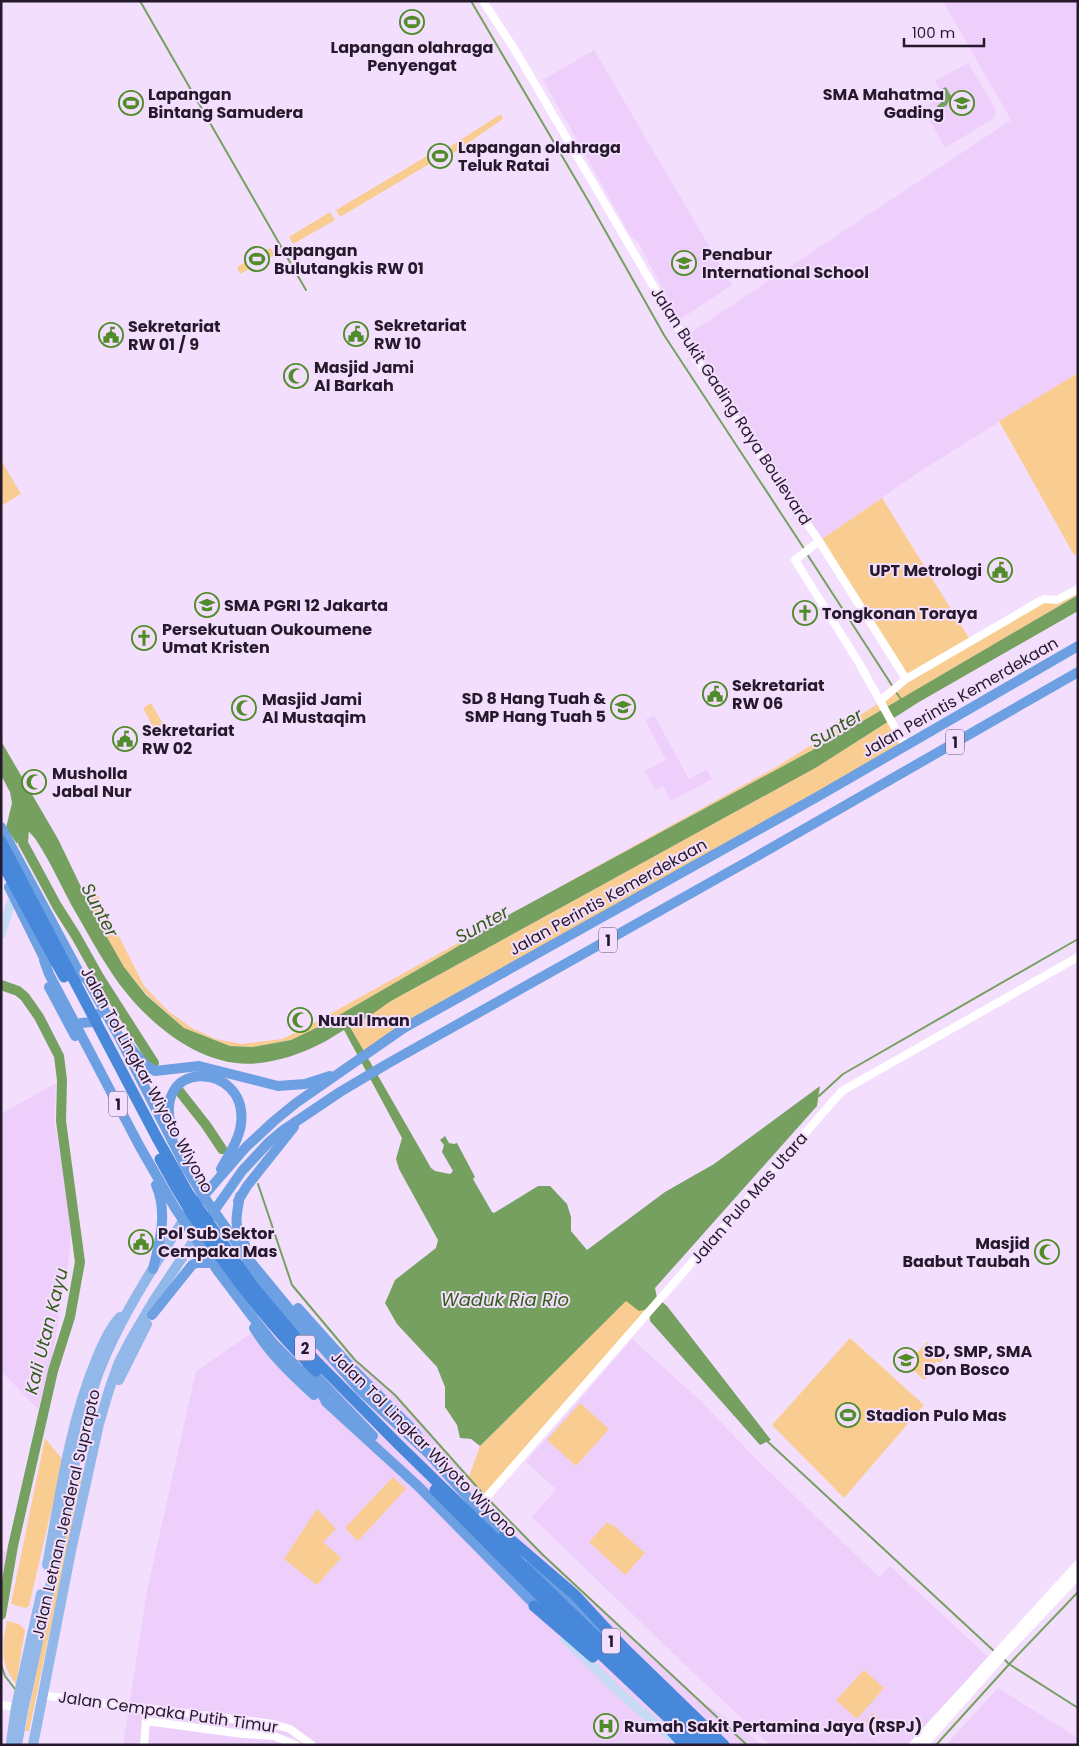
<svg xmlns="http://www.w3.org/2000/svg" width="1079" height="1746" font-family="Poppins,sans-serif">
  <rect width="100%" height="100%" fill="#f3defd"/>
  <path fill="#eecffc" d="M943,1H1078V373L919,472L819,541L687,335L1011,120Z
    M594,50L732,285L679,320L638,242L631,236L543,80Z
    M968,63L995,108L996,114L993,119L945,148L923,108L938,99L940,92L935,81Z
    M654,715L689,779L707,769L712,779L671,801L663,786L655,790L645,771L666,760L645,720Z
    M56,1083L54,1121L72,1220L69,1257L53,1354L38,1409L1,1371V1114Z
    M268,1322L322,1331L355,1360L395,1395L493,1505L545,1557L701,1701L746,1731L761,1745H123L147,1591L196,1371Z
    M632,1339L702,1402L755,1458L879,1577L890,1566L988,1657L909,1745H770L681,1661L532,1517L556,1489L526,1462Z
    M1,1548L8,1555L1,1597Z
    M998,1688L1078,1738V1745H946Z"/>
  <path fill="#f9cd91" d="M418,12L425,23L405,33L399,22Z
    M131,90L143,109L131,116L120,97Z
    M501,114L503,119L452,154L451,146Z
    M445,149L448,155L435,162L431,156Z
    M427,156L431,163L340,217L336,210Z
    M330,212L335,220L293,244L289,237Z
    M270,248L275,255L240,274L237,267Z
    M1078,373V553L1074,555L999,421Z
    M1,460L21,494L1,506Z
    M882,498L971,641L1040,601L1057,600L1078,589V595L820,746L512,913L450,951L320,1026L291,1040L252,1047L230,1046L184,1028L147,995L124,967L96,918L82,889L86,887V891L91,894L94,888L98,895L144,986L168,1011L192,1028L216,1039L241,1044L282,1039L301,1030L778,766L876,705L903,681L819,541Z
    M151,703L163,724L154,729L143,708Z
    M891,720L905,746L365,1055L350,1027L371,1015L391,1001L817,767Z
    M626,1300L639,1311L649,1308L487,1498L469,1477L480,1446Z
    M850,1338L924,1405L844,1498L772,1425Z
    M927,1342L945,1357L940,1363L937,1361L927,1372L930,1374L924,1380L907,1364Z
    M580,1403L609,1429L576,1466L547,1440Z
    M45,1438L63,1460L29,1606L25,1608L11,1604Z
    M79,1468H84L29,1731H25L40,1651Z
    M393,1477L406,1489L358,1541L345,1528Z
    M317,1509L336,1529L323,1542L341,1558L317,1585L284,1559Z
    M607,1522L611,1525L612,1524L645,1553L625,1575L589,1542Z
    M7,1621L19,1624L25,1630L16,1684C0,1664 2,1646 7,1621Z
    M864,1670L884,1688L857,1719L836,1700Z
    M873,1713L882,1721L875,1729L866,1721Z"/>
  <path fill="#76a05f" d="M946,87L951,96L947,105L939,110L937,106L945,99V95L942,89Z
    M1078,595V611L919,702L817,767L391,1001L371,1015L350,1027L431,1168L435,1171L450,1174L453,1171L442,1152L444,1145L440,1140L445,1136L449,1143L454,1144L457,1143L475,1177L473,1179L492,1212L494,1213L538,1186H550L567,1204L571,1217V1231L587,1250L665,1192L714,1164L820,1086L817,1106L655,1288L657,1298L667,1306L771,1440L760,1445L650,1321L649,1309L639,1311L626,1301L480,1446L471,1439L460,1438L457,1425L445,1407V1387L437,1367L397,1324L385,1303L395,1280L436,1248L438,1240L399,1169L396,1159L402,1138L344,1030C335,1035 327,1041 318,1045C301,1054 278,1061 260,1063C200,1071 141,1018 111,972C97,951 85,928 72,906C61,886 51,863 38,843C34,836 28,831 23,826L17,844L6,828L12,803L10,792L1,775V741L58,839L96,918L124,967L146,995L184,1028L230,1046L252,1047L291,1040L320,1026L450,951L512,913L820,746Z"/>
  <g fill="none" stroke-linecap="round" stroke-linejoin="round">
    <path stroke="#76a05f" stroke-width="2" d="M140,1L306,290
      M471,1L589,202L664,335L805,550
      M807,554L893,687
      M895,691L901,699
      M819,1096L843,1074L1078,939
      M258,1184L292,1285L355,1360L395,1395L485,1496
      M767,1441L995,1652
      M488,1499L543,1555L747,1745
      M1003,1658L1009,1664L1078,1708
      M1,1665L5,1676L15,1689
      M936,1745L1014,1659L1078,1592"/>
    <path stroke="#76a05f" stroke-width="10" d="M25,815L23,843L57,906L76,936L99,977L154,1063
      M1,985L18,991L25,997L39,1017L59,1056L62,1080L61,1121L80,1262L70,1317L53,1371L13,1546L1,1615
      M180,1092L206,1125L222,1149"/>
    <path stroke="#fff" stroke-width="8" d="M483,1L515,50L696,359L819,541L906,679
      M819,541L795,560L859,663L905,746
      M880,701L906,679L1040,601L1044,599L1057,600L1078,589
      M477,1508L842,1091L1078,957
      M48,1696L273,1724L290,1729L312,1745
      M1,1705L16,1707
      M146,1721L243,1734L274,1736L296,1745
      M144,1745L146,1718
      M913,1745L1078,1564
      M924,1745L1006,1652L1078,1576"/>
    <path stroke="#c8dbf4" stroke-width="9" d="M1,934L11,903L15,898
      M565,1639L620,1693L671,1737"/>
    <path stroke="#91b8e9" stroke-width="10" d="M119,1380L147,1324
      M47,1565C60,1496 69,1425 96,1360C102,1345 109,1329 120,1317
      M11,1743L16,1707L41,1594
      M17,1745L23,1711L72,1484C76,1450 84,1415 95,1383C114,1327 154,1266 186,1216
      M33,1745L71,1551L99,1424L109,1390L119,1362L131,1339L154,1300L198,1234"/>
    <path stroke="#6ca0e2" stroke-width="10" d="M1,827L80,974L88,981L118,1035L185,1166L202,1194L245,1255L300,1322L359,1389L428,1453L508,1542
      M9,887L47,964
      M44,960L49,974L140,1147L175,1208L217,1270L254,1319L273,1343L321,1392L326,1402L418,1486L528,1598L541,1610
      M49,987L75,1036
      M81,1023L92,1022L98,1014
      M123,1039L145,1065L155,1071L199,1066L278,1086L305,1084L330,1076
      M174,1135C145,1057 249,1060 241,1124C239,1140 228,1156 221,1169
      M240,1196C236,1217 233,1226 245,1245
      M238,1201L247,1186L294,1127
      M186,1216L246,1147L274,1121L296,1103L404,1028L817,797L1078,646
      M198,1234L242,1171L269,1142L282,1131L340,1092L387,1064L752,859L1078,672
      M244,1265L294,1327L313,1345
      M153,1269C160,1241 168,1212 156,1185
      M298,1308L350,1366L414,1431L419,1438
      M152,1315L192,1265L196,1263H217
      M254,1328C270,1354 291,1374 314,1395
      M307,1367L373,1436
      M531,1564L605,1635"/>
    <path stroke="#4788da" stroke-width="11" d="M1,841L157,1138L188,1193L252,1285L313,1358L398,1444L587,1628L710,1745
      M1,861L64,977
      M160,1159C201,1236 254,1309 316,1371
      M435,1490L556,1612L697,1745
      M504,1536L511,1540L575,1595L624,1648L724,1745
      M534,1606L593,1657
      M668,1727L684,1745"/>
  </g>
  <defs>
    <symbol id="stadium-ring" viewBox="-11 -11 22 22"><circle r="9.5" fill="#f3defd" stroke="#518c2a" stroke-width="1.5"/><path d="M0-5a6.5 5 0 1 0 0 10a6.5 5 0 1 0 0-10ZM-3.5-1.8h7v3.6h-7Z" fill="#518c2a"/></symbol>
    <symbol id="school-ring" viewBox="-11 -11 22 22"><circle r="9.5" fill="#f3defd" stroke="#518c2a" stroke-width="1.5"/><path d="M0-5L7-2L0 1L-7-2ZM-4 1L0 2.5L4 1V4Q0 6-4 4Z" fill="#518c2a"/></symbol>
    <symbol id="civic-ring" viewBox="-11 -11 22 22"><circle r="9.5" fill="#f3defd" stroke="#518c2a" stroke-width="1.5"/><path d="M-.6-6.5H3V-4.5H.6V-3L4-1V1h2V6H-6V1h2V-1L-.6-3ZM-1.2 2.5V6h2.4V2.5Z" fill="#518c2a"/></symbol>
    <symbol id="mosque-ring" viewBox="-11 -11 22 22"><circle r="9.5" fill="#f3defd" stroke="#518c2a" stroke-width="1.5"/><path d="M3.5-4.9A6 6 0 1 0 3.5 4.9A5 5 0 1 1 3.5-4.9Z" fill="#518c2a"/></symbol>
    <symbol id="church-ring" viewBox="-11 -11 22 22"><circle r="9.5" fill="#f3defd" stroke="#518c2a" stroke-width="1.5"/><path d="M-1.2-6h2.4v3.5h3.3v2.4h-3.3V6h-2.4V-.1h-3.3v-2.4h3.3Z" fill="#518c2a"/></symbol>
    <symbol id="hospital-ring" viewBox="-11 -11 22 22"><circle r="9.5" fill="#f3defd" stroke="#518c2a" stroke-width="1.5"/><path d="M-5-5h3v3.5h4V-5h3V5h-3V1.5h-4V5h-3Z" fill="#518c2a"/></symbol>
  </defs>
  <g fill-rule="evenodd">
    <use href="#stadium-ring" x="398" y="8" width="28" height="28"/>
    <use href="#stadium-ring" x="117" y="89" width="28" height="28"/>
    <use href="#school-ring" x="948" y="89" width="28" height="28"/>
    <use href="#stadium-ring" x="426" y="142" width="28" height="28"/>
    <use href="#stadium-ring" x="243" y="245" width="28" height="28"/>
    <use href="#school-ring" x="670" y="249" width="28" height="28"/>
    <use href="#civic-ring" x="342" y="320" width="28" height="28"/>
    <use href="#civic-ring" x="97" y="321" width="28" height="28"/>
    <use href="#mosque-ring" x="282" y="362" width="28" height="28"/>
    <use href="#civic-ring" x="986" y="556" width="28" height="28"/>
    <use href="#school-ring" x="193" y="591" width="28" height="28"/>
    <use href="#church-ring" x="791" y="599" width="28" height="28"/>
    <use href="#church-ring" x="130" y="624" width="28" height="28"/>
    <use href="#civic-ring" x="701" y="680" width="28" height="28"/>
    <use href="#school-ring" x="609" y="693" width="28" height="28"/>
    <use href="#mosque-ring" x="230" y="694" width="28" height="28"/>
    <use href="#civic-ring" x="111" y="725" width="28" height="28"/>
    <use href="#mosque-ring" x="20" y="768" width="28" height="28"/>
    <use href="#mosque-ring" x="286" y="1006" width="28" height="28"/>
    <use href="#civic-ring" x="127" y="1228" width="28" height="28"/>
    <use href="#mosque-ring" x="1033" y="1238" width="28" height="28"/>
    <use href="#school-ring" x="892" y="1346" width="28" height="28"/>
    <use href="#stadium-ring" x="834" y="1401" width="28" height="28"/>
    <use href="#hospital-ring" x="592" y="1712" width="28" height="28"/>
  </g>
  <g text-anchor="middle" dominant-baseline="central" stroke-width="4" stroke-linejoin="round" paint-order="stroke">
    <g fill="#f3defd" stroke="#64546a" stroke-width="1">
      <rect x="946" y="729.5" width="18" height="25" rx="4"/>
      <rect x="599" y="927.5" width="18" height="25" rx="4"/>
      <rect x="109" y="1091.5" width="18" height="25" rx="4"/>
      <rect x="295" y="1335.5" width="20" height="25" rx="4"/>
      <rect x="602" y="1628.5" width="18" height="25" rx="4"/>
    </g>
    <g font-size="15" font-weight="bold" fill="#26192b">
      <text x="955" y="742">1</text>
      <text x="608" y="940">1</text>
      <text x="118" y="1104">1</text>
      <text x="305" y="1348">2</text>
      <text x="611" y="1641">1</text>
    </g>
    <g font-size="16" font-weight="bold" fill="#26192b" stroke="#f3defd" text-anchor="start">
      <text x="412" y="47" text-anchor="middle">Lapangan olahraga<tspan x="412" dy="18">Penyengat</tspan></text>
      <text x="148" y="94">Lapangan<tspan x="148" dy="18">Bintang Samudera</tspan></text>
      <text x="944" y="94" text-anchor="end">SMA Mahatma<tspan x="944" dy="18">Gading</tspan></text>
      <text x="458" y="147">Lapangan olahraga<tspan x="458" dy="18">Teluk Ratai</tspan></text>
      <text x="274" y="250">Lapangan<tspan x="274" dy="18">Bulutangkis RW 01</tspan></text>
      <text x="702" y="254">Penabur<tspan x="702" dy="18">International School</tspan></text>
      <text x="374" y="325">Sekretariat<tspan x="374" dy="18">RW 10</tspan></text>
      <text x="128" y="326">Sekretariat<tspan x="128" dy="18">RW 01 / 9</tspan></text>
      <text x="314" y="367">Masjid Jami<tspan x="314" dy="18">Al Barkah</tspan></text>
      <text x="982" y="570" text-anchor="end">UPT Metrologi</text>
      <text x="224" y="605">SMA PGRI 12 Jakarta</text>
      <text x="822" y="613">Tongkonan Toraya</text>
      <text x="162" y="629">Persekutuan Oukoumene<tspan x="162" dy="18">Umat Kristen</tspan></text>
      <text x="732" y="685">Sekretariat<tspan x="732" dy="18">RW 06</tspan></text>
      <text x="606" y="698" text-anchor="end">SD 8 Hang Tuah &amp;<tspan x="606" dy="18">SMP Hang Tuah 5</tspan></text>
      <text x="262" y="699">Masjid Jami<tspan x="262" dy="18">Al Mustaqim</tspan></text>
      <text x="142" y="730">Sekretariat<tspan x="142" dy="18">RW 02</tspan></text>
      <text x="52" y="773">Musholla<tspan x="52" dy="18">Jabal Nur</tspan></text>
      <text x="318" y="1020">Nurul Iman</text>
      <text x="158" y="1233">Pol Sub Sektor<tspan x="158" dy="18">Cempaka Mas</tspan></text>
      <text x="1030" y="1243" text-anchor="end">Masjid<tspan x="1030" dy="18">Baabut Taubah</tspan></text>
      <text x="924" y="1351">SD, SMP, SMA<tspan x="924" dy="18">Don Bosco</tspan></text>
      <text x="866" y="1415">Stadion Pulo Mas</text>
      <text x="624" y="1726">Rumah Sakit Pertamina Jaya (RSPJ)</text>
    </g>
    <g font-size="16" fill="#26192b" stroke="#f3defd">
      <text transform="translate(731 406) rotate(57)">Jalan Bukit Gading Raya Boulevard</text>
      <text transform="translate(960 697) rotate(-30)">Jalan Perintis Kemerdekaan</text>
      <text transform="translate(608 897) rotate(-29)">Jalan Perintis Kemerdekaan</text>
      <text transform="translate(147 1080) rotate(61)">Jalan Tol Lingkar Wiyoto Wiyono</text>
      <text transform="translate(749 1198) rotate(-49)">Jalan Pulo Mas Utara</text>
      <text transform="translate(424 1444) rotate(45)">Jalan Tol Lingkar Wiyoto Wiyono</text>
      <text transform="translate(66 1514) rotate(-77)">Jalan Letnan Jenderal Suprapto</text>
      <text transform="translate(168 1712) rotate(8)">Jalan Cempaka Putih Timur</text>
    </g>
    <g font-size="18" font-style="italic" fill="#355d1a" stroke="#f3defd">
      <text transform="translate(836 728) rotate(-31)">Sunter</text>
      <text transform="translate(100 910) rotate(62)">Sunter</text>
      <text transform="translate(482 924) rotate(-29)">Sunter</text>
      <text x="505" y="1299">Waduk Ria Rio</text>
      <text transform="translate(46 1331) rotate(-76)">Kali Utan Kayu</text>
    </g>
  </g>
  <rect width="1079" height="1746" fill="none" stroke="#26192b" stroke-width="5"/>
  <path d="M904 38v8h80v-8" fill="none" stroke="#26192b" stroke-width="2.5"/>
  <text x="912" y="38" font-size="15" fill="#26192b" stroke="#f3defd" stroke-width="4" paint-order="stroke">100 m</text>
</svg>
